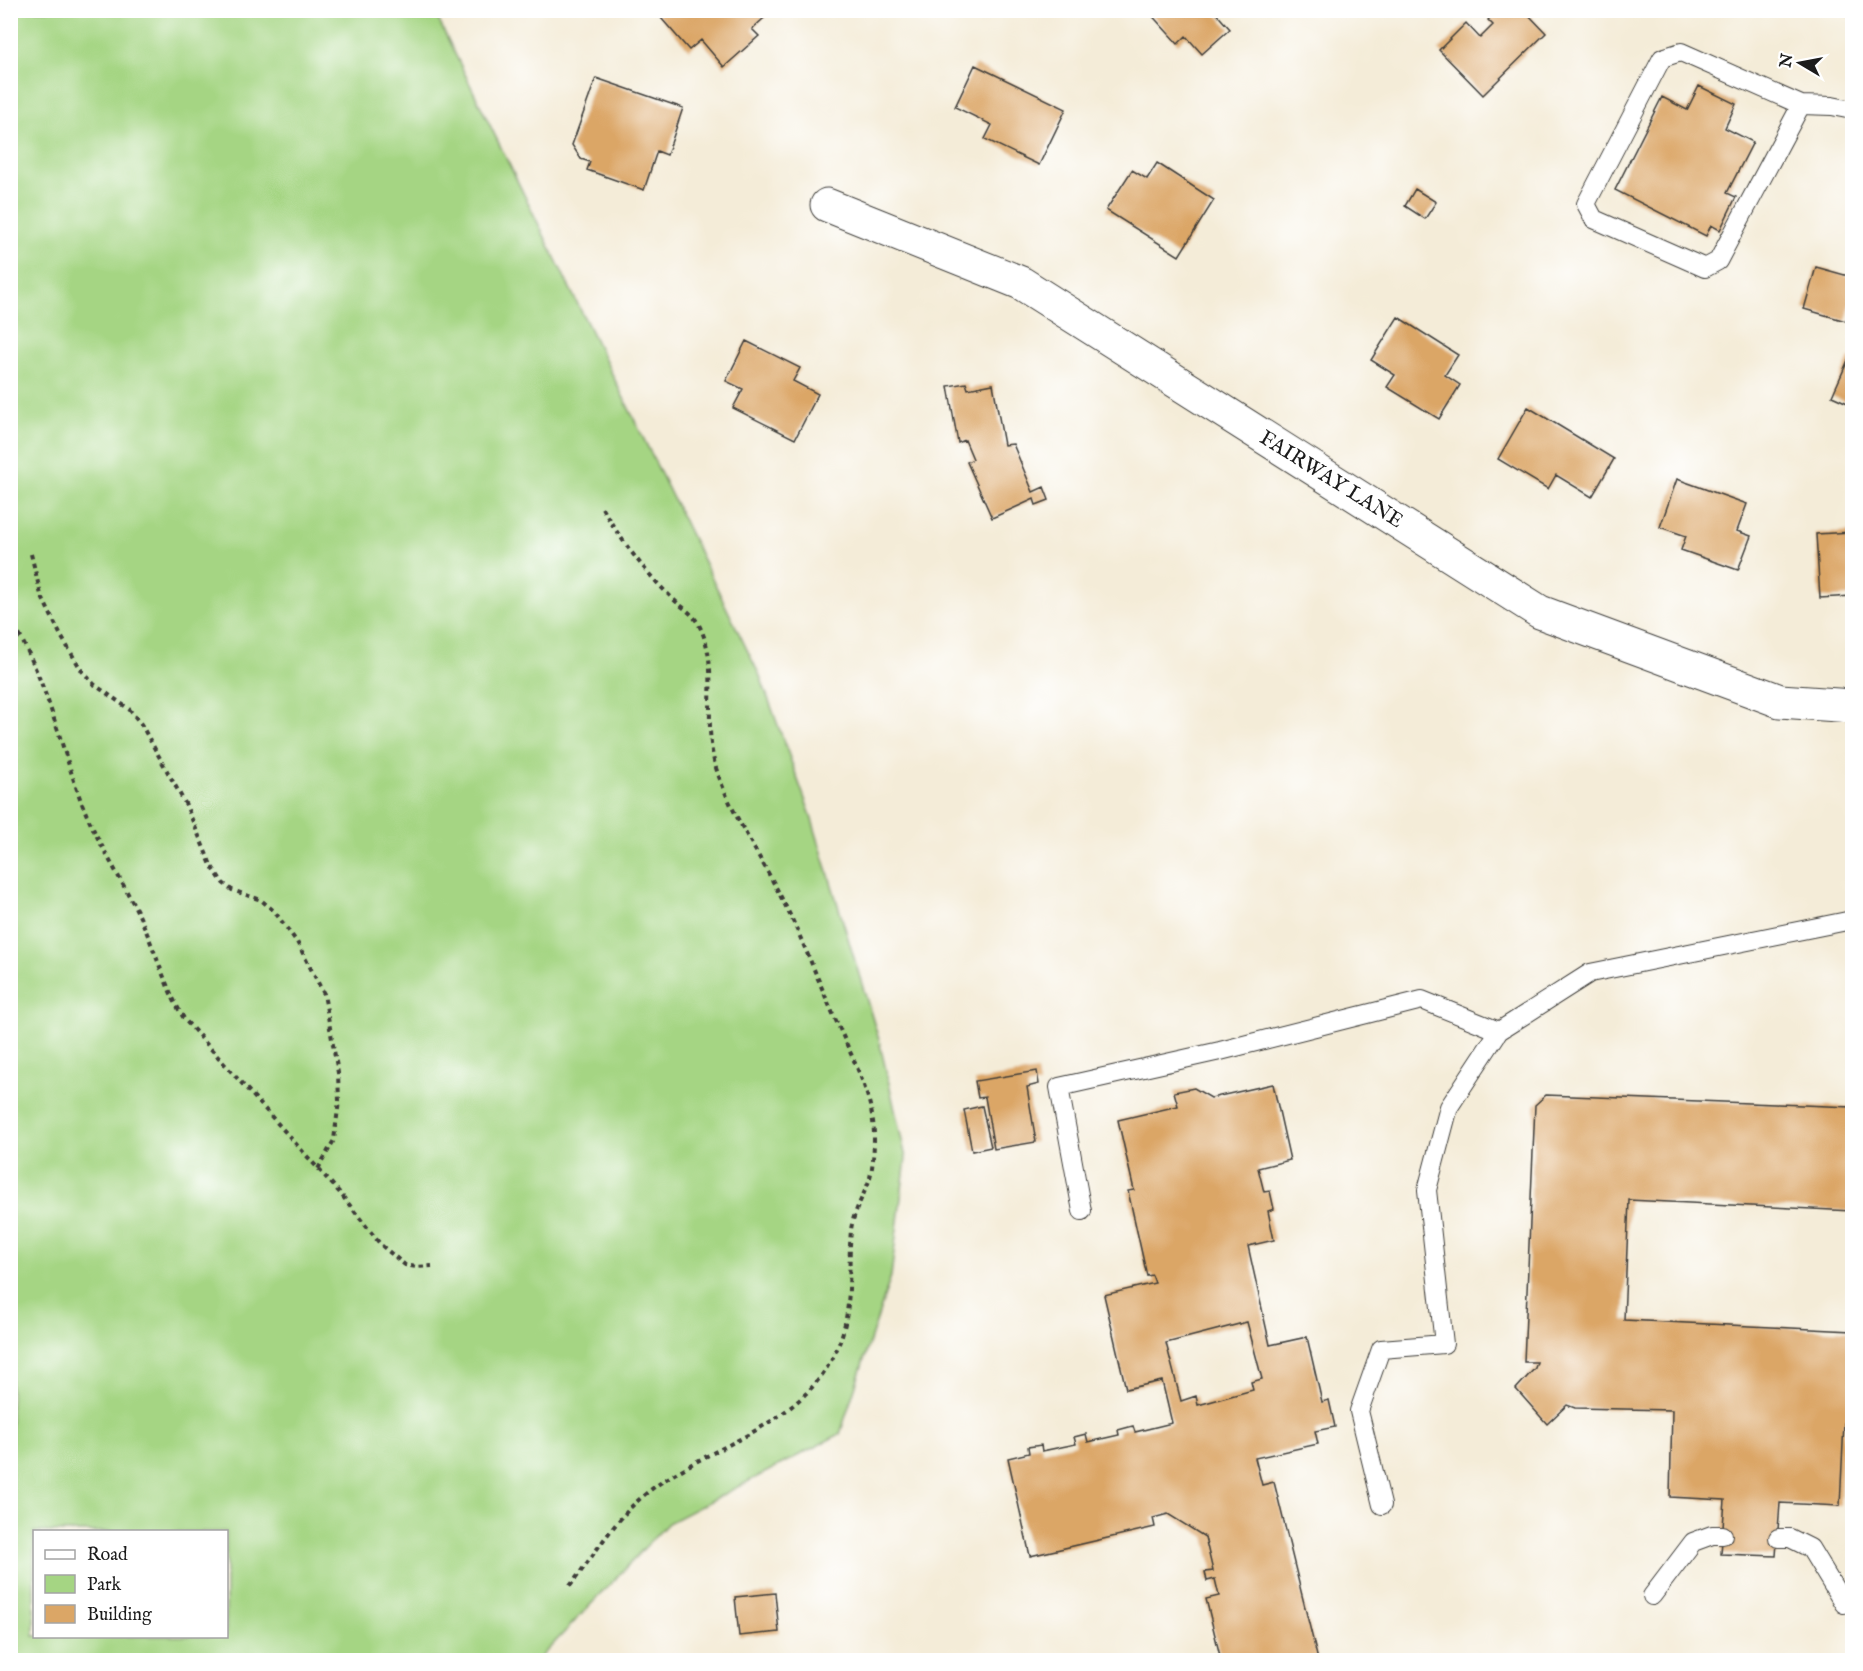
<svg xmlns="http://www.w3.org/2000/svg" width="1863" height="1671" font-family="'IM FELL English',serif">
  <rect width="100%" height="100%" fill="#fff"/>
  <filter id="ink" filterUnits="userSpaceOnUse"><feTurbulence type="fractalNoise" baseFrequency=".0167" numOctaves="2"/><feDisplacementMap in="SourceGraphic" scale="12" xChannelSelector="R" yChannelSelector="G"/><feConvolveMatrix kernelMatrix="1 2 1 2 8 2 1 2 1" color-interpolation-filters="sRGB"/></filter>
  <filter id="wash" filterUnits="userSpaceOnUse"><feTurbulence type="fractalNoise" baseFrequency=".008" numOctaves="4" result="noise"/><feDisplacementMap in="SourceGraphic" scale="24" xChannelSelector="R" yChannelSelector="G"/><feGaussianBlur stdDeviation="1.35" result="paint"/><feColorMatrix in="noise" values="0 0 0 0 0 0 0 0 0 0 0 0 0 0 0 0 0 1.4 0 .05"/><feComposite in="paint" operator="in"/></filter>
  <g filter="url(#wash)">
    <rect width="100%" height="100%" fill="#f4ecd8"/>
    <path fill="#a5d583" stroke="#607850" stroke-width="1.5" fill-rule="evenodd" d="M11,10L434,11L760,676L810,813L879,1040L906,1158L891,1276L840,1434L668,1523L538,1660H11ZM34,1532H226V1636H34Z"/>
    <g id="blocks">
      <path fill="#dba666" fill-rule="evenodd" d="M654,10H773L752,29L759,36L724,67L701,40L689,50Z
        M1147,10H1213L1230,29L1202,54L1186,36L1178,44Z
        M1497,10H1524L1546,33L1483,95L1439,50L1466,23L1480,38L1493,25L1488,20Z
        M1846,10H1852V18L1844,15Z
        M975,65L1066,109L1039,165L985,139L992,125L955,107Z
        M596,78L683,108L667,155L657,151L644,190L587,170L590,162L581,159L572,145Z
        M1699,86L1736,104L1725,128L1753,142L1727,193L1736,197L1720,230L1711,225L1706,236L1615,190L1662,97L1687,110Z
        M1157,163L1214,200L1179,256L1106,210L1132,170L1147,179Z
        M1415,189L1436,202L1425,219L1405,206Z
        M1816,267L1852,277V299L1846,321L1804,309Z
        M1398,317L1458,355L1445,375L1460,385L1439,419L1387,387L1395,375L1371,360Z
        M746,341L800,368L793,381L818,394L795,439L733,408L743,389L726,381Z
        M1849,358L1852,359V405L1832,396Z
        M966,383L968,389L993,384L1004,445L1013,444L1033,492L1044,487L1049,500L1036,505L1034,499L992,518L967,462L973,459L965,440L958,443L948,386Z
        M1528,407L1614,459L1592,497L1556,475L1548,489L1498,459Z
        M1677,479L1747,504L1737,531L1751,536L1738,570L1681,550L1686,536L1660,527Z
        M1852,532V596L1820,598L1816,534Z
        M1037,1071L1039,1084L1027,1087L1036,1142L994,1149L985,1097L978,1098L975,1081Z
        M1273,1084L1290,1160L1258,1168L1264,1192L1270,1191L1274,1209L1268,1211L1274,1240L1248,1246L1270,1345L1307,1337L1322,1402L1329,1400L1335,1427L1315,1431L1318,1444L1255,1458L1262,1485L1274,1482L1318,1660H1221L1206,1599L1219,1596L1215,1579L1207,1581L1205,1572L1213,1571L1205,1537L1168,1514L1153,1518L1155,1527L1030,1556L1008,1458L1029,1453L1028,1447L1041,1445L1042,1451L1076,1444L1074,1437L1086,1434L1088,1442L1119,1435L1118,1430L1133,1426L1135,1432L1172,1423L1162,1381L1126,1389L1104,1295L1155,1283L1152,1275L1147,1276L1128,1191L1134,1190L1118,1120L1178,1106L1174,1092L1194,1088L1211,1098ZM1247,1322L1262,1379L1251,1382L1253,1390L1198,1405L1196,1396L1181,1401L1166,1343Z
        M1546,1095L1852,1107V1211L1629,1200L1624,1320L1852,1331V1423H1844L1840,1506L1780,1503L1776,1556L1721,1554L1725,1500L1670,1497L1672,1410L1575,1408L1567,1405L1547,1424L1516,1389L1535,1368L1537,1362H1524L1535,1105Z
        M982,1106L991,1147L972,1151L964,1110Z
        M775,1593L779,1632L739,1636L735,1597Z"/>
    </g>
  </g>
  <g filter="url(#ink)">
    <use href="#blocks" fill-opacity="0" stroke="#3c3b38" stroke-width="1.5"/>
    <g fill="none" stroke-linecap="round" stroke-linejoin="round">
      <defs>
        <path id="service" d="M1801,105L1718,261L1705,268L1594,219L1586,204L1662,58L1681,52L1801,105L1832,106L1852,110
          M1082,1211L1059,1087L1220,1051L1422,1000L1499,1031L1590,973L1852,920
          M1382,1505L1359,1411L1381,1349L1444,1344L1427,1190L1449,1107L1499,1031
          M1778,1538H1790L1810,1548L1844,1604
          M1652,1596L1693,1542L1712,1535H1723"/>
        <path id="minor" d="M827,205L1021,283L1540,612L1780,701L1852,706"/>
      </defs>
      <use href="#service" stroke="#3c3b38" stroke-width="20"/>
      <use href="#minor" stroke="#3c3b38" stroke-width="35"/>
      <path stroke="#3c3b38" stroke-width="4" stroke-dasharray="4.5 4.5" stroke-linecap="butt" d="M31,554L41,595L61,636L82,671L95,685L129,709L141,724L186,805L211,865L223,883L232,890L261,900L274,911L297,942L324,994L338,1073L339,1101L334,1140L318,1169
        M10,619C45,675 59,740 81,801C96,840 119,875 137,911C155,947 164,987 185,1020L340,1193L381,1245L405,1265L417,1267L432,1266
        M570,1586C594,1555 617,1516 648,1492C708,1445 795,1430 833,1357C855,1315 847,1273 851,1230C853,1213 863,1197 869,1181C873,1168 874,1151 874,1137C874,1098 854,1062 839,1027C819,984 803,939 781,897C760,855 732,816 717,771C700,723 722,670 699,625C692,612 681,607 672,598C644,571 620,539 601,506"/>
      <use href="#service" stroke="#fff" stroke-width="18"/>
      <use href="#minor" stroke="#fff" stroke-width="33"/>
    </g>
  </g>
  <g text-anchor="middle" dominant-baseline="central" stroke-width="6" stroke-linejoin="round" paint-order="stroke">
    <g font-size="21" fill="#1c1c1c" stroke="#fff">
      <text transform="translate(1331 480) rotate(32)">FAIRWAY LANE</text>
    </g>
  </g>
  <rect width="1863" height="1671" fill="none" stroke="#fff" stroke-width="36"/>
  <rect x="33" y="1530" width="195" height="108" fill="#ffffff" stroke="#a4a4a4" stroke-width="1.5"/>
  <rect x="45" y="1550" width="30" height="9" fill="#ffffff" stroke="#a4a4a4" stroke-width="1.5"/>
  <text x="87" y="1560" font-size="18" fill="#1c1c1c">Road</text>
  <rect x="45" y="1575" width="30" height="18" fill="#a5d583" stroke="#a4a4a4" stroke-width="1.5"/>
  <text x="87" y="1590" font-size="18" fill="#1c1c1c">Park</text>
  <rect x="45" y="1605" width="30" height="18" fill="#dba666" stroke="#a4a4a4" stroke-width="1.5"/>
  <text x="87" y="1620" font-size="18" fill="#1c1c1c">Building</text>
  <g transform="translate(1800 63) rotate(280)" stroke="#ffffff" stroke-width="4.5" paint-order="stroke">
  <path d="M0-4.5L10 22L0 15L-10 22Z" fill="#1c1c1c"/>
  <text y="-9" font-size="16" font-weight="bold" text-anchor="middle" fill="#1c1c1c">N</text>
  </g>
</svg>
